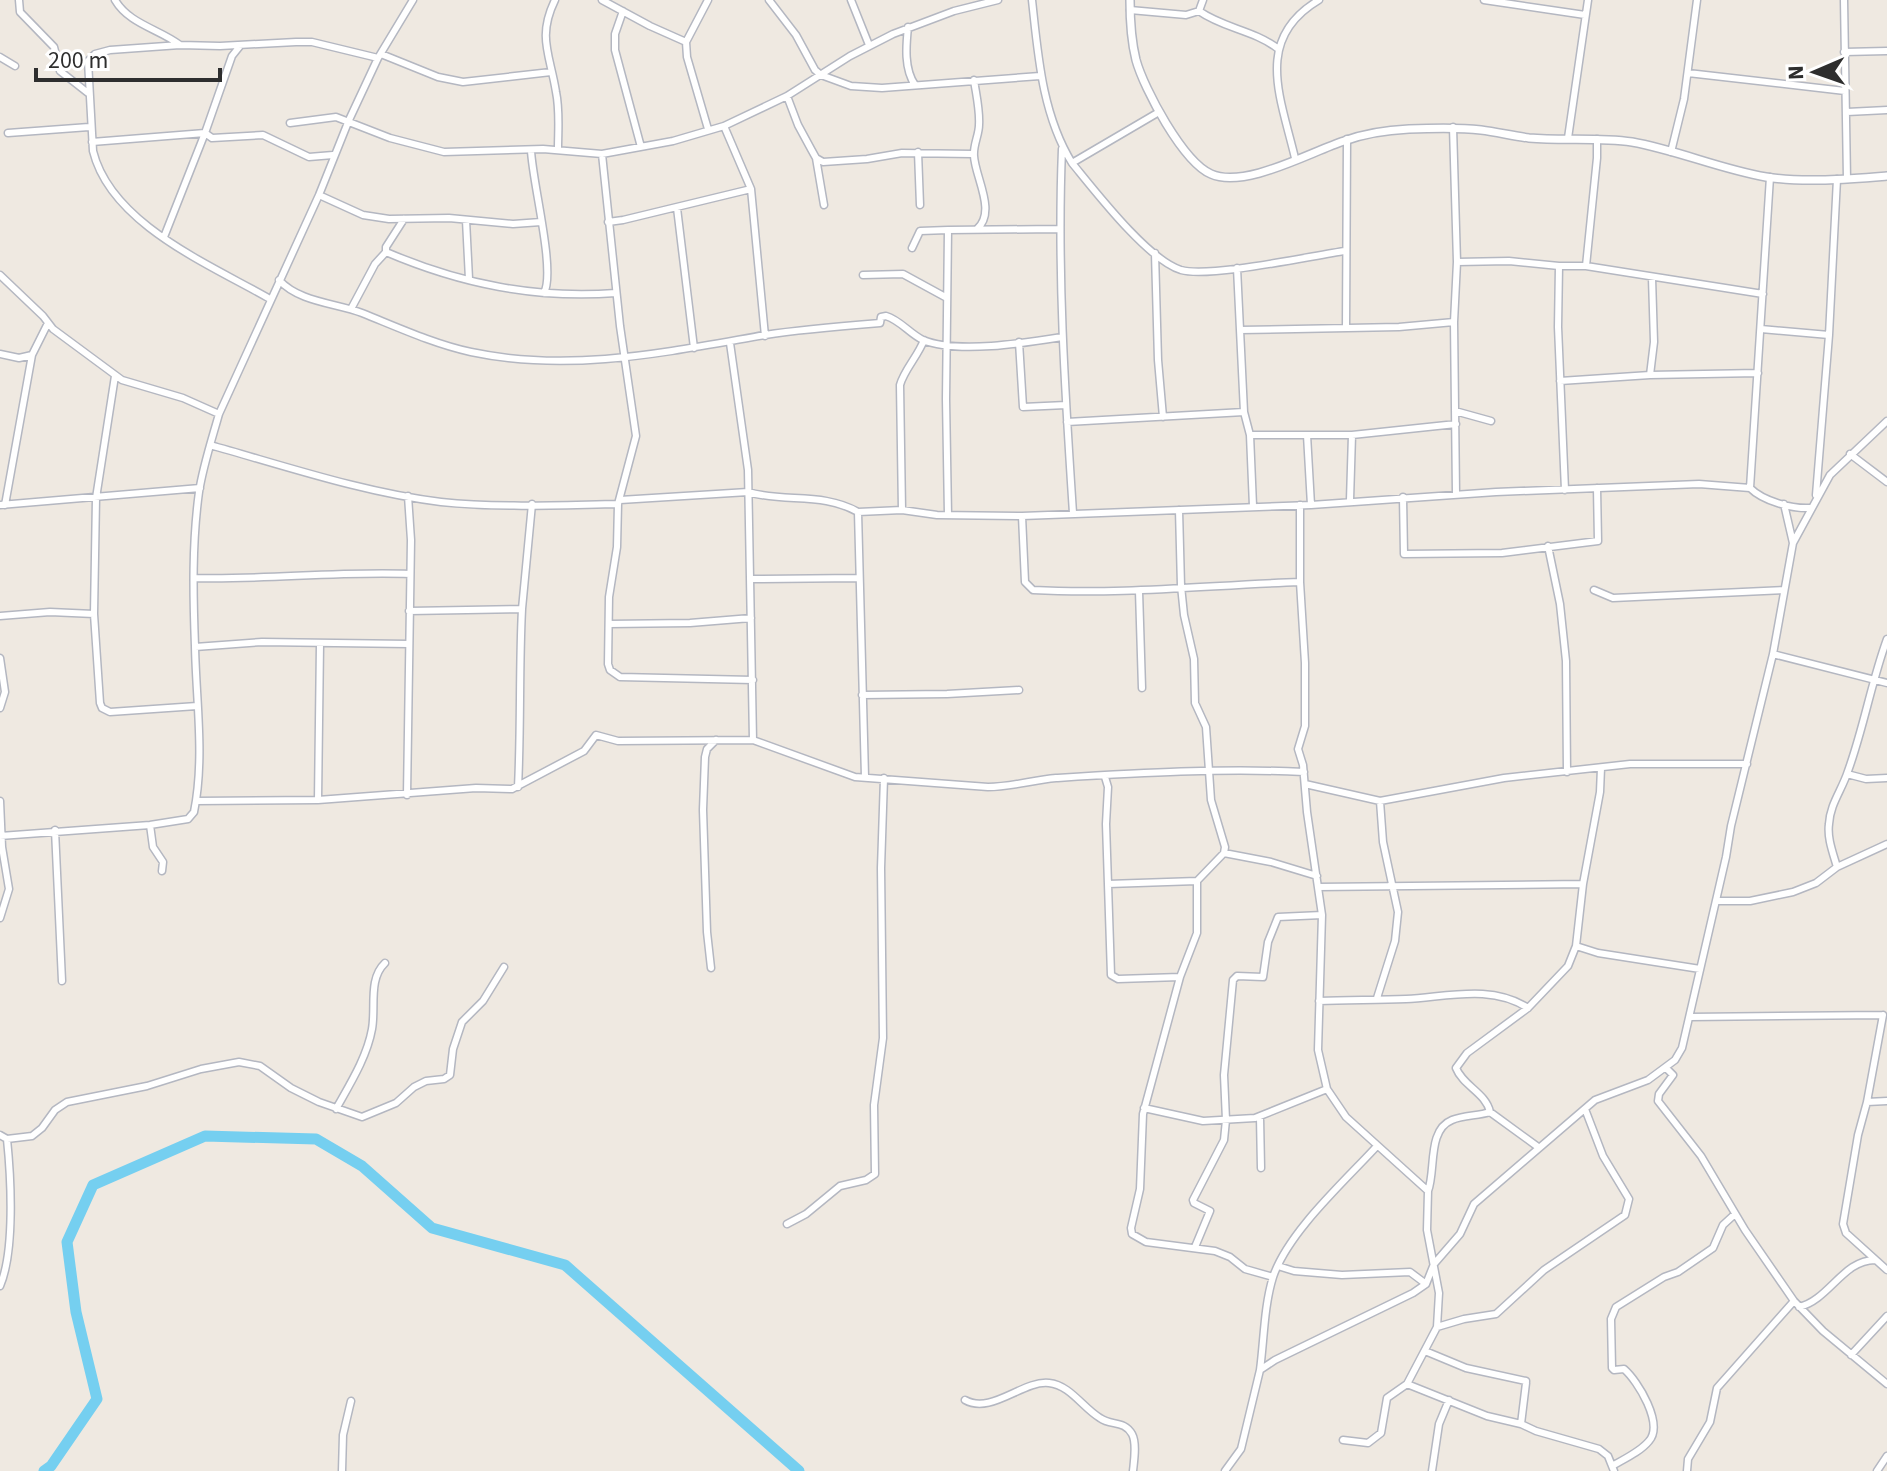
<svg xmlns="http://www.w3.org/2000/svg" width="1887" height="1471" font-family="'Source Sans 3',sans-serif">
  <rect width="100%" height="100%" fill="#efe9e1"/>
  <g fill="none" stroke-linecap="round" stroke-linejoin="round">
    <path stroke="#75cff0" stroke-width="11" d="M44,1471L51,1466L97,1399L76,1312L67,1242L93,1185L205,1136L316,1139L362,1166L432,1228L565,1265L799,1471"/>
    <defs>
      <path id="minor" d="M19,0L20,12L54,47L60,71L88,93
        M115,0C129,24 159,29 180,45
        M555,0C537,37 550,54 556,92C560,111 558,130 558,149
        M602,0L650,26L686,42
        M708,0L686,42L687,57L708,129
        M769,0L796,35L815,70L821,75L851,86L882,88L1040,76
        M851,0L869,45
        M1032,0C1038,55 1042,114 1072,163C1095,191 1148,260 1181,270C1210,278 1310,256 1345,251
        M1484,0L1585,15
        M1844,0L1847,179
        M1130,10L1186,15L1199,11L1203,0
        M623,11L615,34V50L641,147
        M1199,11C1223,28 1253,30 1277,48
        M908,27C906,46 904,69 915,85
        M1844,52L1887,51
        M381,54L438,77L463,82L551,72
        M0,57L15,66
        M1688,73L1845,91
        M974,80C976,94 980,110 979,125C979,135 973,145 974,156C975,177 997,212 977,229
        M787,96L798,125L811,149L816,158L823,162L867,159L902,153L973,154
        M1847,112L1887,110
        M290,123L336,117L390,138L444,152L543,149L602,154L673,141L724,126L787,96L850,56L893,34L954,11L998,0
        M724,126L751,189L765,336
        M1453,127L1457,262L1454,322L1456,494
        M8,133L89,127
        M1568,138L1588,0
        M92,142L205,133L232,56L240,46
        M1062,149C1057,271 1065,392 1073,513
        M531,150C532,181 556,271 544,293
        M918,152L920,205
        M1671,152L1684,99L1697,0
        M602,154L620,326L636,436L618,504L617,547L609,597L608,664L610,670L620,677L753,680
        M816,158L824,205
        M1295,158C1281,98 1253,39 1319,0
        M1072,163L1159,112
        M319,195L363,215L389,219L449,218L513,224L541,222
        M677,208L694,348
        M404,219L386,247V252C461,284 535,299 616,293
        M466,220L469,279
        M608,222L623,220L751,189
        M164,237L205,133L212,138L263,135L309,157L333,155
        M912,248L920,231L948,230
        M1155,253L1158,360L1163,417
        M1457,262L1509,261L1559,266H1586L1763,294
        M1559,266L1558,327L1565,490
        M1586,266L1597,158V139
        M1237,268L1244,412L1250,435L1253,506
        M0,275L43,316L53,329L122,380L183,398L219,414
        M863,275L903,274L947,298
        M279,280C299,302 335,303 362,313C397,327 434,344 471,352C570,373 667,352 765,335C803,329 842,326 880,323L881,317L886,316C900,320 910,334 923,340C957,354 1025,343 1062,337
        M270,299C209,264 111,224 93,151L88,61L95,54L110,50L180,45L220,46L296,42H312L378,58
        M351,309L375,264L386,252
        M1346,328L1347,139
        M1761,329L1829,335
        M1240,330L1399,327L1454,322
        M1019,342L1023,407L1066,405
        M730,343L748,470L753,740
        M0,354L19,358L32,355
        M1650,375L1654,342L1652,278
        M115,376L96,498L94,614L100,703L102,708L110,712L197,706
        M1560,381L1650,375L1758,373
        M1455,411L1491,421
        M1067,422L1244,412
        M1250,435H1352L1456,424
        M1307,435L1311,505
        M210,445C285,466 365,493 441,502C500,508 560,505 618,504
        M1850,454L1887,482
        M1750,488L1770,177
        M1816,495L1829,335L1837,179
        M1403,497L1404,554L1502,553L1598,541L1597,488
        M620,500L748,492C785,503 823,492 858,512L865,777
        M1350,500L1352,435
        M1784,504L1793,543
        M0,505L200,488
        M5,505L32,355L48,323
        M1300,505V582L1305,663V726L1298,749L1303,765L1307,812L1322,915L1318,1050L1327,1089L1346,1117L1428,1191L1427,1230L1439,1293L1437,1327L1407,1384L1387,1398L1381,1433L1368,1443L1343,1440
        M902,510L900,385C904,370 918,356 924,340
        M1179,510L1181,586L1184,615L1194,659L1195,703L1206,727L1211,800L1225,847L1224,853L1197,881V933L1180,977L1143,1114L1140,1189L1131,1228L1132,1234L1146,1242L1215,1251L1230,1257L1245,1269L1273,1277
        M858,512L902,510L937,515L1022,516L1311,505L1496,492L1699,484L1750,488C1763,501 1792,509 1810,508
        M948,515L946,399L948,230L1058,229
        M1022,516L1025,582L1033,590C1122,595 1211,585 1300,582
        M1548,546L1560,604L1566,661L1567,772
        M194,578C266,580 337,571 410,574
        M751,579L859,578
        M1594,590L1613,598L1784,590
        M1139,591L1142,688
        M409,611L522,609L532,504
        M0,616L50,612L94,614
        M609,624L690,623L751,618
        M195,647L262,642L409,644
        M1773,654L1887,683
        M0,658L5,692L0,708
        M862,695L947,694L1019,690
        M1847,774L1866,779L1887,778
        M1105,777L1108,787L1106,824L1111,975L1118,979L1180,977
        M1305,784L1380,801L1504,778L1630,764H1747
        M518,787C521,728 519,669 522,609
        M407,795L411,540L408,496
        M318,800L320,644
        M0,801L2,847L9,889L0,918
        M196,801L318,800L476,788L512,789L584,751L596,735L618,741L753,740L855,777L988,787C1011,787 1033,780 1056,778C1139,773 1221,768 1304,772
        M150,825L153,847L163,862L162,871
        M55,830L62,981
        M0,836L150,825L188,819L194,812C205,757 196,701 195,646C193,594 192,543 199,492C203,466 212,439 219,414L319,195L349,120L378,58L413,0
        M1224,853L1271,862L1317,876
        M1837,867C1833,853 1827,838 1829,824C1830,804 1842,790 1848,771C1864,727 1871,683 1887,639
        M1108,884L1197,881
        M1318,887L1583,884
        M1716,901H1750L1793,892L1816,883L1837,867L1887,844
        M1576,946L1598,953L1700,969
        M711,968L707,932L703,810L705,757L707,749L716,740
        M1377,998L1395,941L1398,912L1383,842L1380,801
        M1319,1001C1348,1000 1377,1000 1406,999C1447,997 1491,984 1528,1008
        M1883,1015L1867,1102L1858,1135L1843,1224L1846,1233L1887,1270
        M1690,1017L1883,1015
        M1666,1068L1673,1075L1659,1094L1658,1101L1701,1156L1745,1230L1794,1301L1823,1331L1887,1384
        M1867,1102L1887,1101
        M1144,1108L1203,1121L1255,1118L1327,1089
        M336,1109C350,1084 367,1057 372,1029C376,1007 368,979 385,963
        M1490,1112C1486,1093 1463,1086 1456,1068L1467,1053L1528,1008L1568,966L1576,946L1583,884L1600,792L1601,768
        M1260,1117L1261,1168
        M0,1135L7,1139C11,1178 15,1251 0,1286
        M7,1139L32,1136L42,1128L55,1110L67,1102L147,1086L201,1069L239,1062L260,1066L291,1088L319,1102L362,1117L396,1103L414,1087L426,1081L444,1079L450,1075L453,1049L462,1022L483,1001L504,967
        M1428,1191C1436,1170 1427,1130 1452,1120C1464,1115 1478,1116 1490,1112L1538,1147
        M787,1224L806,1214L840,1186L866,1180L875,1174L874,1105L883,1038L881,868L884,778
        M1195,1247L1210,1211L1194,1203L1193,1200L1224,1140L1226,1120L1224,1075L1233,980L1237,976L1263,977L1268,942L1278,917L1322,915
        M1278,1266L1294,1271L1342,1275L1410,1272L1426,1284
        M1799,1307C1829,1300 1843,1260 1875,1260
        M1437,1327L1464,1319L1496,1314L1544,1270L1625,1215L1629,1199L1603,1156L1585,1109
        M1425,1351L1466,1368L1526,1381
        M1851,1355L1887,1316
        M1260,1370C1264,1340 1264,1306 1273,1277C1288,1232 1345,1181 1377,1146
        M1407,1384L1487,1416L1521,1424L1536,1431L1599,1449L1608,1456L1614,1471
        M965,1400C991,1415 1023,1380 1049,1383C1070,1385 1083,1408 1100,1418C1111,1426 1124,1420 1132,1434C1137,1443 1134,1461 1133,1471
        M1521,1424L1526,1383
        M1612,1466C1624,1459 1640,1452 1649,1441C1664,1424 1638,1381 1624,1369L1614,1370L1612,1368L1611,1319L1616,1307L1664,1277L1678,1272L1713,1248L1723,1225L1735,1214
        M342,1471L343,1435L351,1401
        M1225,1471L1241,1449L1260,1370L1275,1360L1413,1293L1426,1284L1434,1264L1460,1234L1474,1204L1595,1100L1648,1080L1675,1060L1682,1048L1726,857L1731,826L1773,654L1793,543L1830,475L1887,421
        M1432,1471L1439,1424L1449,1400
        M1687,1471L1688,1459L1710,1422L1717,1388L1794,1301
        M1877,1471L1887,1456"/>
      <path id="tertiary" d="M1130,0C1130,20 1131,40 1136,60C1144,89 1183,162 1211,174C1245,189 1310,152 1344,141C1363,134 1388,130 1409,129C1433,128 1457,127 1481,130C1497,132 1513,136 1529,138C1563,141 1598,137 1632,142C1677,150 1720,169 1766,177C1803,183 1850,179 1887,176"/>
    </defs>
    <use href="#minor" stroke="#b4b7c1" stroke-width="9"/>
    <use href="#tertiary" stroke="#b4b7c1" stroke-width="10"/>
    <use href="#minor" stroke="#fff" stroke-width="6"/>
    <use href="#tertiary" stroke="#fff" stroke-width="7"/>
  </g>
  <g transform="translate(1815 72) rotate(268)" stroke="#ffffff" stroke-width="6" paint-order="stroke">
  <path d="M0-6L14 30L0 20L-14 30Z" fill="#2e2e2e"/>
  <text y="-12" font-size="22" font-weight="bold" text-anchor="middle" fill="#2e2e2e">N</text>
  </g>
  <path d="M36 68v12h184v-12" fill="none" stroke="#2e2e2e" stroke-width="4"/>
  <text x="48" y="68" font-size="24" fill="#2e2e2e" stroke="#ffffff" stroke-width="6" paint-order="stroke">200 m</text>
</svg>
